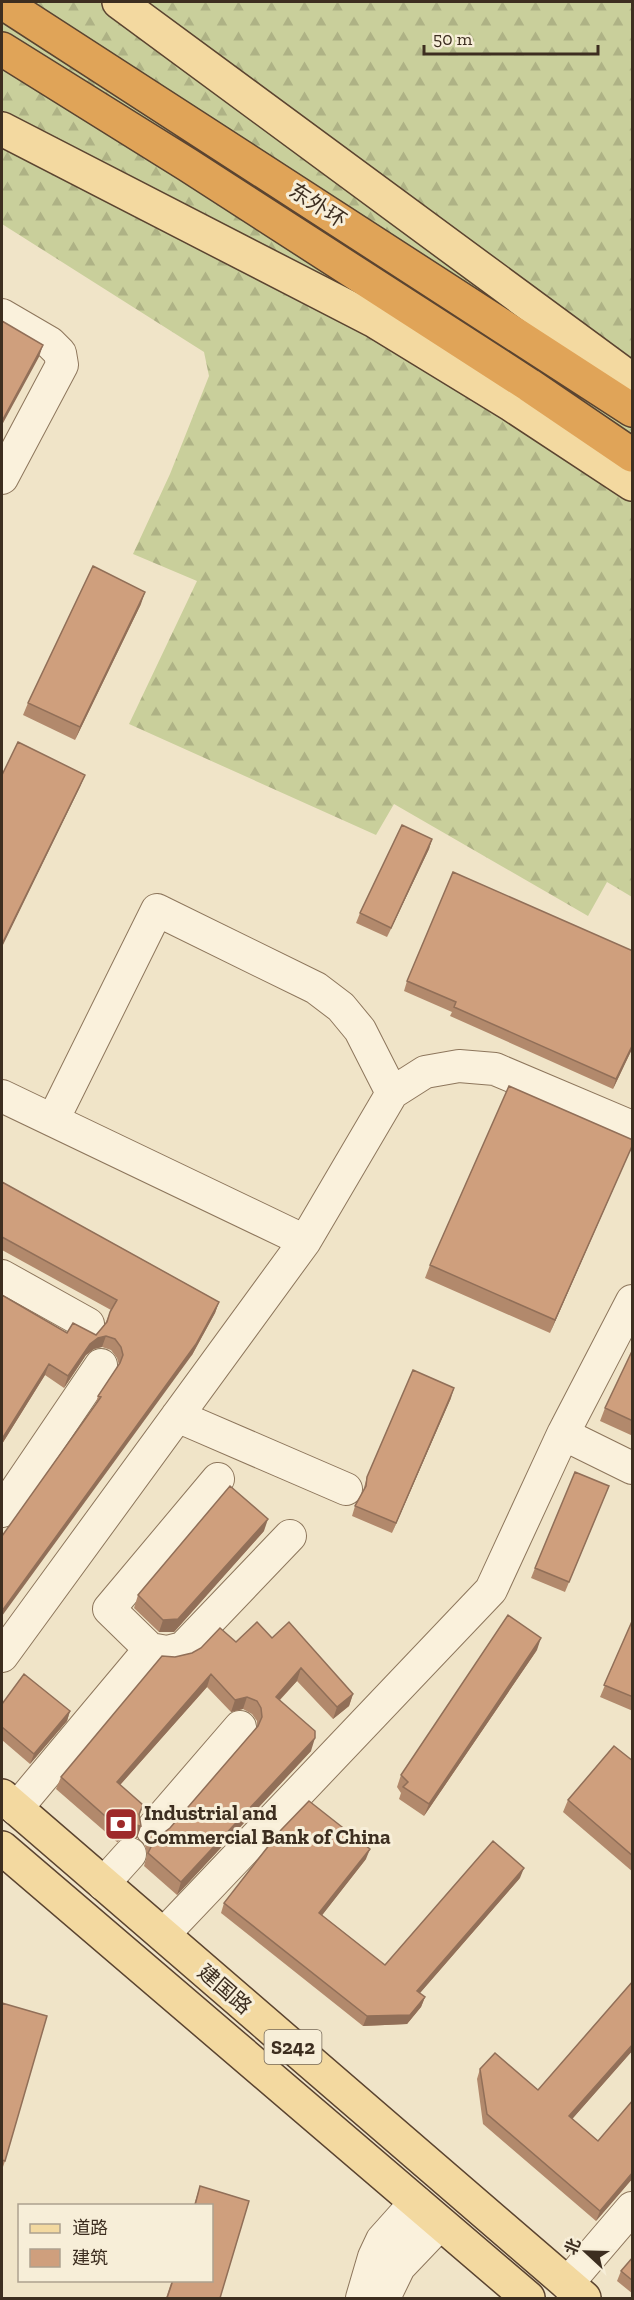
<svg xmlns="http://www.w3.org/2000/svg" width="634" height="2300" font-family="'Zilla Slab','Noto Sans SC',serif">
  <defs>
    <pattern id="forest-firs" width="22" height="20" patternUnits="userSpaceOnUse" patternTransform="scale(1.5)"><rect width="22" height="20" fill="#c9cf9b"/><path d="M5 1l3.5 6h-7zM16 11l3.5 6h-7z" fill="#aeb285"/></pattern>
  </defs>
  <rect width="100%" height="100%" fill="#f0e4c8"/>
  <path fill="url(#forest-firs)" d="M2,2H632V897L607,882L588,916L394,804L376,835L129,724L197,581L133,554L170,474L209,376L204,352L2,224Z"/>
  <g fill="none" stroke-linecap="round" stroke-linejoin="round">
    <defs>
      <path id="minor" d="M2,315L50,343L60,353L62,365L2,478
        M392,1093L425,1072L459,1066L495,1069L632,1127
        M2,1096L305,1241
        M2,1276L88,1324
        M177,1416L346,1489
        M563,1434L632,1301
        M2,1511L101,1365
        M150,1649L109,1609L218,1479
        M2,1656L305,1241L392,1093L360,1030L341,1007L316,988L157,910L53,1120
        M16,1809L150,1649L167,1652L183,1648L290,1536
        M152,1829L240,1727
        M103,1884L130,1854
        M163,1935L491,1590L563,1434L632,1468
        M567,2284L632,2208
        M362,2298L374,2257L382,2240L416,2202
        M384,2298L399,2267L440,2224"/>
      <path id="major" d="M119,2L632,380
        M2,129L373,320L512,405L632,484
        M2,1796L584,2298
        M2,1848L528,2298"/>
      <path id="highway" d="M2,2L632,410
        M2,49L188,165L529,385L632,455"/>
    </defs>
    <use href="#minor" stroke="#8d765c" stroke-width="34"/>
    <use href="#major" stroke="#5b4430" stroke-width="36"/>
    <use href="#highway" stroke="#5b4430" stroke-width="36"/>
    <use href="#minor" stroke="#faf1dc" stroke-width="32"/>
    <use href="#major" stroke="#f3d9a0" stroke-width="33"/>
    <use href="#highway" stroke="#e0a458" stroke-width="33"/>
  </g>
  <path fill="#b2896c" d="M141,604L75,740L23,715L28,703Z
    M432,839L429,849L387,937L356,923L360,913Z
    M633,951V1047L613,1089L450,1016L452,1012L404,991L407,981Z
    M633,1144L550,1333L425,1278L430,1265Z
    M2,1182L219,1302L215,1313L192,1355L95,1406L98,1396L119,1365L117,1358L111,1350L102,1347L94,1349L86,1355L64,1388L45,1375L2,1444V1295L67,1333L96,1335L105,1324L111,1310L2,1250Z
    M633,1349V1436L600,1421L605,1408Z
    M451,1398L392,1533L352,1516L355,1506L363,1491L367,1477Z
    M609,1486L565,1592L531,1578L535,1568Z
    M264,1531L174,1632H159L134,1608L138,1595Z
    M633,1619V1711L600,1697Z
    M272,1638L353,1694L349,1706L333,1719L297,1681L280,1700L311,1751L177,1895L144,1866L147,1855L145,1845L149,1833L162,1834L170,1828L257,1727V1721L252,1714L243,1709L231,1712L207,1687L120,1785L139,1815L141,1826L137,1838L125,1837L117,1842L56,1789L61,1777L175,1657L236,1642Z
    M537,1650L424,1816L399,1799L401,1793L397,1787L401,1775Z
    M2,1704L70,1711L67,1721L30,1764L2,1740Z
    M633,1761V1872L563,1812L568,1800Z
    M366,1859L322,1915L385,1965L520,1878L420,1993L425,1997L421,2007L407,2024L363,2026L221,1913L224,1903Z
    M633,1981V2050L572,2119L598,2141L633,2100V2178L596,2221L483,2124L477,2079L480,2069L538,2090Z
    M2,2003L5,2161L2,2170Z
    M200,2186L249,2201L220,2298H166L172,2280H212V2205H194Z
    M633,2257V2294L617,2281L621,2271Z"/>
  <path fill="#916f58" d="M43,345L39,357L2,425V421Z
    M145,592L141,604L75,740L80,727Z
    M85,775L80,787L2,947V944Z
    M432,839L429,849L387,937L391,928Z
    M633,1044V1047L613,1089L616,1079Z
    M633,1144L629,1153L550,1333L555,1320Z
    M219,1302L215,1313L192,1355L2,1616V1611Z
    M106,1336L102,1347L94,1349L86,1355L64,1388L68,1376L90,1344L98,1338Z
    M49,1364L45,1375L2,1444V1439Z
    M454,1388L451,1398L392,1533L396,1523Z
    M268,1519L264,1531L174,1632H159L163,1620Z
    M541,1638L537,1650L424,1816L429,1804Z
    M301,1668L297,1681L271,1709L276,1697Z
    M211,1674L207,1687L112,1794L117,1782Z
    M353,1694L349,1706L333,1719L337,1707Z
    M247,1697L243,1709L231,1712L235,1700Z
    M70,1711L67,1721L30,1764L34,1754Z
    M315,1738L311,1751L177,1895L181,1882Z
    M143,1805L139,1817L141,1826L137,1838L125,1837L117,1842L121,1830L139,1814Z
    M370,1849L366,1859L316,1923L319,1913Z
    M524,1868L520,1878L413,2001L417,1991Z
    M425,1997L421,2007L407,2024L363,2026L367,2016Z
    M633,2044V2050L566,2126L569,2116Z
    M633,2172V2178L596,2221L600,2211Z"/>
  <path fill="#cf9f7d" stroke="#916f58" stroke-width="1.5" d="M2,321L43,345L2,421Z
    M93,566L145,592L80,727L28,703Z
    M18,742L85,775L2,944V775Z
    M402,825L432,839L391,928L360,913Z
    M453,872L633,951V1044L616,1079L454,1007L456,1002L407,981Z
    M509,1086L633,1140V1144L555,1320L430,1265Z
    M2,1182L219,1302L196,1344L2,1611V1536L101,1397L98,1396L120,1363L123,1355L121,1347L115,1339L106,1336L98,1338L90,1344L68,1376L49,1364L2,1439V1295L67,1333L73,1323L96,1335L107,1322L110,1312L117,1300L2,1237Z
    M633,1349V1421L605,1408Z
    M413,1370L454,1388L396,1523L355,1506L366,1486L367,1477Z
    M575,1472L609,1486L569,1582L535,1568Z
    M230,1486L268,1519L178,1619L163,1620L138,1595Z
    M508,1615L541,1638L429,1804L403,1787L408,1782L401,1775Z
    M633,1619V1697L604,1685Z
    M257,1622L272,1638L289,1622L353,1694L337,1707L301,1668L276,1697L315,1731V1738L181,1882L148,1853L152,1845L149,1833L162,1834L170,1828L258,1726L262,1717L261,1708L257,1701L247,1697L235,1700L211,1674L117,1782L143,1805L139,1814L141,1826L130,1824L121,1830L61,1777L162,1656L175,1657L192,1653L201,1648L220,1628L236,1642Z
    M24,1674L70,1711L34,1754L2,1727V1704Z
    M614,1746L633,1761V1856L568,1800Z
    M309,1801L370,1849L319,1913L385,1965L493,1841L524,1868L417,1991L425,1997L410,2015L367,2016L224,1903L281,1830Z
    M633,1981V2044L569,2116L598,2141L633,2100V2172L600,2211L487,2114L480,2069L495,2053L538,2090Z
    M2,2003L47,2016L5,2161L2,2160Z
    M200,2186L249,2201L220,2298H167L173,2280H212V2205H195Z
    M633,2257V2281L621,2271Z"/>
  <defs>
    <symbol id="bank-square" viewBox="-11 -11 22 22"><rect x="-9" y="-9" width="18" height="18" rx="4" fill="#9e2a2b" stroke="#f7eed8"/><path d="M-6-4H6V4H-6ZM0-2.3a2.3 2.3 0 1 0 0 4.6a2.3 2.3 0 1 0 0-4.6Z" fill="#fff"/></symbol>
  </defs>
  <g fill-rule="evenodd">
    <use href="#bank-square" x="102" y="1805" width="38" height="38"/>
  </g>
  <g text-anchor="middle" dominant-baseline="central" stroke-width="6" stroke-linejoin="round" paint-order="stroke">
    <rect fill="#f7eed8" stroke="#756857" stroke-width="1.5" x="264.5" y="2030" width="57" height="34" rx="4.5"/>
    <g font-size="20" font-weight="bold" fill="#3d2e20">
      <text x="293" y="2047">S242</text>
    </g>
    <g font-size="21" fill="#3d2e20" stroke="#f7eed8">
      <text transform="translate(318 205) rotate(33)">东外环</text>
      <text transform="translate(225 1989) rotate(41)">建国路</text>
    </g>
    <g font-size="21" font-weight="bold" fill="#3d2e20" stroke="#f7eed8" text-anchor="start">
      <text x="144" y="1812">Industrial and<tspan x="144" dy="24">Commercial Bank of China</tspan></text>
    </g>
  </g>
  <rect width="634" height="2300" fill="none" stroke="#3d2e20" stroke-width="6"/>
  <rect x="18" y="2204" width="195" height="78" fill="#f7eed8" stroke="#ada18e" stroke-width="1.5"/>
  <rect x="30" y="2224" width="30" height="9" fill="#f3d9a0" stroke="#ada18e" stroke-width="1.5"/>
  <text x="72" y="2234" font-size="18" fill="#3d2e20">道路</text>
  <rect x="30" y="2249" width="30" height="18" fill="#cf9f7d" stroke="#ada18e" stroke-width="1.5"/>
  <text x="72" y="2264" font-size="18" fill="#3d2e20">建筑</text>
  <g transform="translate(586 2252) rotate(292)" stroke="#f7eed8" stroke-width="4.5" paint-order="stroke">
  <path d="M0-4.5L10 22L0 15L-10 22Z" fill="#3d2e20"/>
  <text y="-9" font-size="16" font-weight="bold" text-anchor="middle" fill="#3d2e20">北</text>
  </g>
  <path d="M424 45v9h174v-9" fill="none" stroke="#3d2e20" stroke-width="3"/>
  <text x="433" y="45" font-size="18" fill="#3d2e20" stroke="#f7eed8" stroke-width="4.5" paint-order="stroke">50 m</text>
</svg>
